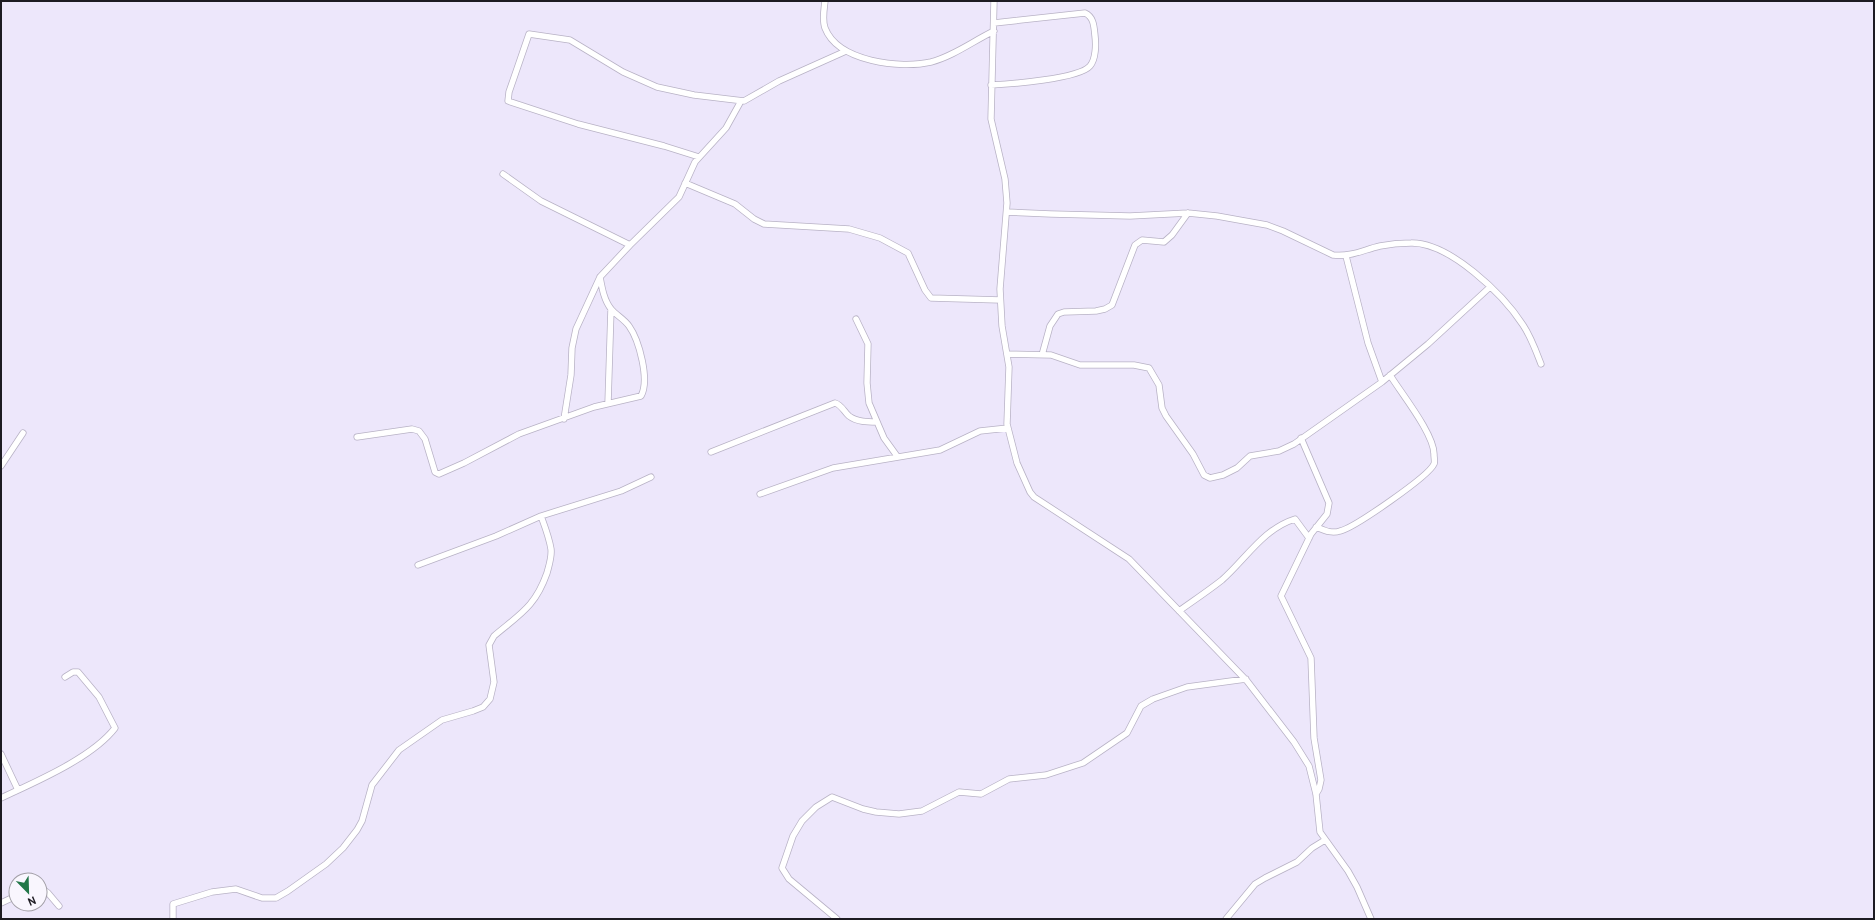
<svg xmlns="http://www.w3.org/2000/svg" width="1875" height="920" font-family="Overpass,sans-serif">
  <rect width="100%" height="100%" fill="#ede7fb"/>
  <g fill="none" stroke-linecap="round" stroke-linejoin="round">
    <defs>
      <path id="minor" d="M825,1C824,10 822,20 825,28C838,62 901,69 931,62C954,56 973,41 994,31
        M994,1L991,119L1005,179L1007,203L1000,289L1002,326L1009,367L1007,424L1017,463L1030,492L1034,497L1129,559L1247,681L1294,742L1309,766L1316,794L1320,832L1348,871L1357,887L1371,919
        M991,85C1009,84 1079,79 1090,66C1096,59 1096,44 1095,36C1094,27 1094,17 1085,13L994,23
        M699,157L664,146L578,124L508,101L509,92L529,34L570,40L623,72L657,87L694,95L744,101L779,81L846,51
        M503,174L541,201L630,245
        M685,183L735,204L754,219L764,224L849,229L880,238L908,253L925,290L931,298L1000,300
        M1007,212L1051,214L1130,216L1188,213L1217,216L1267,225L1283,231L1333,255C1351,257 1363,250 1380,246C1390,244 1401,243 1411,243C1449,242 1503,294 1523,325C1531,337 1536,351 1541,364
        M1346,256L1368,343L1382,382
        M856,319L868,344L867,383L869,403L884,438L897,456
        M1008,354L1051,355L1080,365H1134L1149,368L1159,385L1162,408L1166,416L1193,454L1204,475L1210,478L1223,475L1237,468L1250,456L1279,451L1294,444L1382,382L1428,344L1490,287
        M1042,355L1050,326L1058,314L1064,312L1096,311L1105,309L1112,305L1135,245L1142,240L1164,242L1172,235L1188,213
        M608,403L611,309
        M564,419L571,375L572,348L576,329L600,277L630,245L679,197L695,162L726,128L741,101
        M357,437L412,429L419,431L425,439L435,472L439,474L464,463L519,434L594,407L641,396C650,380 639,340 629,326C624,319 616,315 611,309C604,300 602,288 600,277
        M1301,438L1329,503L1327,514L1311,534L1281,596L1311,658L1314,738L1321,780L1319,789L1316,794
        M711,452L835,403C842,405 844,412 849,416C857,422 868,422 877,422
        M1,466L23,433
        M760,494L833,468L940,450L980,431L1008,428
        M1316,527C1324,530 1331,534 1340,531C1354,528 1429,476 1434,464C1435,462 1434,457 1434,455C1435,435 1401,393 1390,375
        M418,565L496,536L541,516L621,491L651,477
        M1179,611C1193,601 1208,591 1222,580C1246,559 1263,529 1295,519L1309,538
        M1,754L18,790
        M1,798C35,782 92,758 115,728L99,697L78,672H73L65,677
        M40,887L48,893L59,906
        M1,903L16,896
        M173,919V904L212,892L236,889L262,898H276L288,891L326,864L343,848L357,830L362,821L372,785L399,750L442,720L473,711L483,707L490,699L494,682L489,645L494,636C520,614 535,607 547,573C549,565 552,557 551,549C549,537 545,527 541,516
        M837,919L789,879L782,868L793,836L802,821L816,807L832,797L863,809L876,812L899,814L922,811L959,792L981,794L1009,779L1046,775L1083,763L1127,733L1141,706L1153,699L1187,687L1246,679
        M1226,919L1255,884L1265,878L1297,862L1312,848L1325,840"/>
    </defs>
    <use href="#minor" stroke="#b8b2c5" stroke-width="7"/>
    <use href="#minor" stroke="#fff" stroke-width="5.5"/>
  </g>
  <rect width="1875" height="920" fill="none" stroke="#1d1b22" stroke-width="4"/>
  <g transform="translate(28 892) rotate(157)"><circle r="19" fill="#f9f6fe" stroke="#a19ea6"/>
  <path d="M0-3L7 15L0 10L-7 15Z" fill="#227648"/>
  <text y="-6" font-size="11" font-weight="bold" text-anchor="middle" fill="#1d1b22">N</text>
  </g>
</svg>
